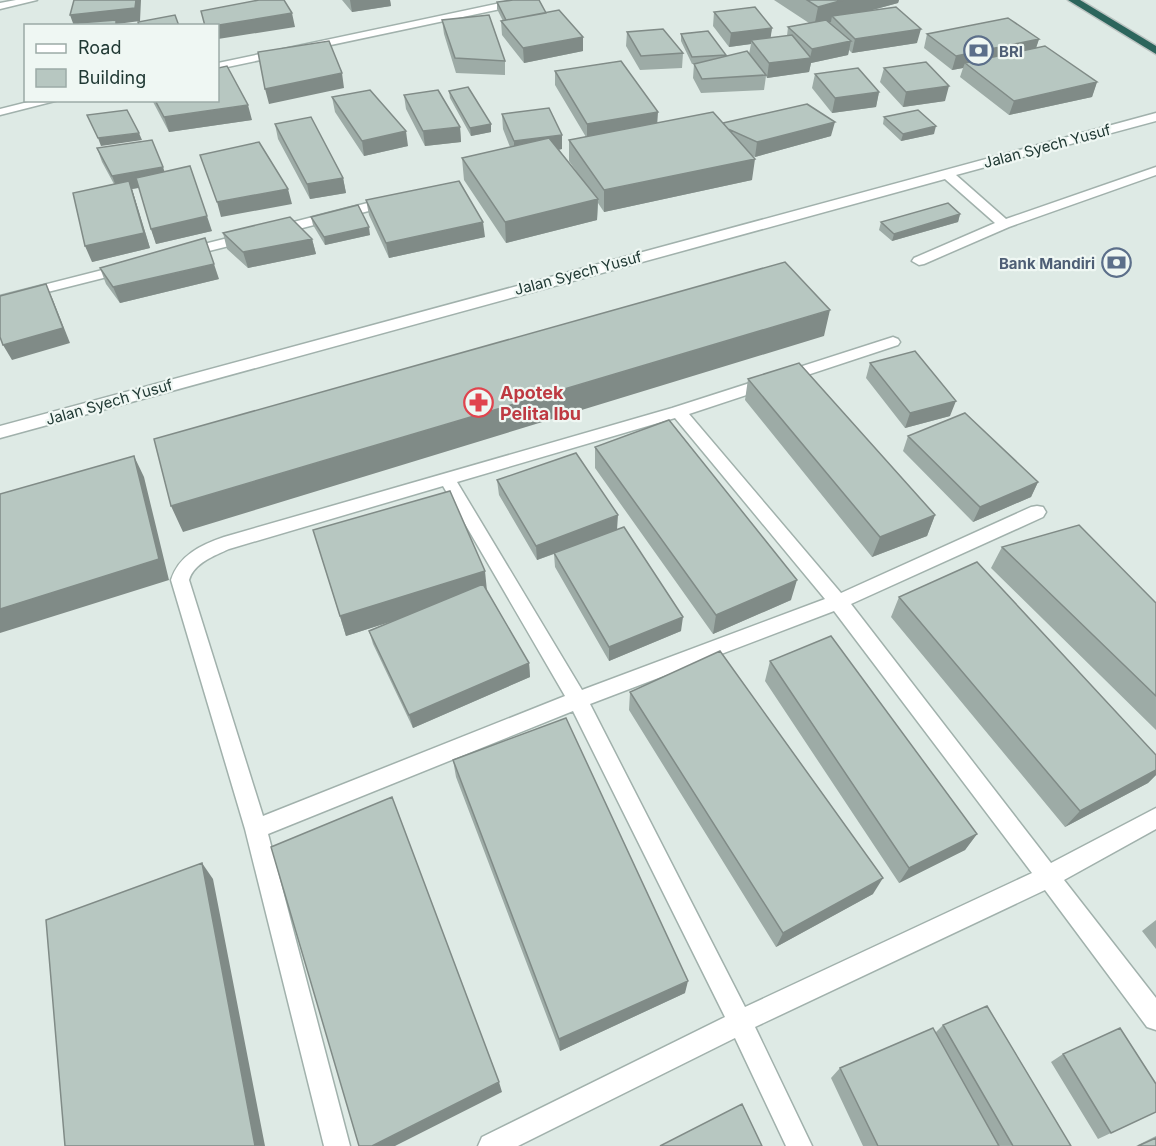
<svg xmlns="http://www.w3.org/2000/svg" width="1156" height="1146" font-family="Inter,sans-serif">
  <rect width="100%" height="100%" fill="#deeae5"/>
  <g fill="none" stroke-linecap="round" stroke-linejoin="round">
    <defs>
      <path id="minor" d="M16,0H37L0,9V3Z
        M515,0H534L529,3L218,69V63Z
        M36,100H59L0,115V109Z
        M1156,113V121L956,175L1006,219L1156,167V175L1009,227L924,264L919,265L912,261L914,258L995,223L945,179L0,438V426Z
        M391,197L396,198L397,201L396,204L275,235L268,231L270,228Z
        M248,233L255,237L253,240L185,257L178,253L180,250Z
        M126,264L133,268L131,271L0,304V296Z
        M893,337L898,339L900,342L898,345L689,414L841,593L1031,507L1037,506L1043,507L1046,512L1043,517L851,604L1051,863L1156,808V829L1064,880L1156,998V1030L1147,1027L1045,890L755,1027L812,1146H786L735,1038L518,1146H478L482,1137L725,1017L573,711L268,834L350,1146H324L245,829L171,580C179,555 201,545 224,537L672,408ZM675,418L825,599L582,690L457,482ZM443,486L565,696L263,816L189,580C194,563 214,556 229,549ZM834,611L1032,873L745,1007L590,704Z"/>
      <path id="highway" d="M1068,0H1080L1156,46V54Z"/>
    </defs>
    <use href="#minor" stroke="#a1b1ac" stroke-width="3"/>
    <use href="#highway" stroke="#bcc4c2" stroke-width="3"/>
    <use href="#minor" fill="#fff" fill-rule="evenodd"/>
    <use href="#highway" fill="#2c655c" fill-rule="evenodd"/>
  </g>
  <path fill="#9daba6" d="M342,0H390L391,6L352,12Z
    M774,0H899L898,3L872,10L917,43L852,53L849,50L848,55L811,63L809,72L767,78L766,76L764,90L701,93L693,78L694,64H692L681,41V34L726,56L749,54L751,44L729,47L713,26L714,12L772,28L770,38L787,36L788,27L809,23Z
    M497,2L546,13L583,51L524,63L502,35L501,21H503L497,9Z
    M442,20L505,61V75L456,73L444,34Z
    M627,32L683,53L682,68L640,70L626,46Z
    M927,34L1039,39L1036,48L1097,82L1092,97L1009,115L960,77L963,68L952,70L924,48Z
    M884,68L945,101L903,107L880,82Z
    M555,71L658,123H723L831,136L755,157L751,155L752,180L604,212L598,203L597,220L506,243L464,180L462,158L510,147L503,129L502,114L562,135V149L559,150L579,175L569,161V140L586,137L555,85Z
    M815,74L879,92L876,107L832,113L812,88Z
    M449,91L491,124V132L471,136L450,98Z
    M404,95L460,127L461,142L425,146L406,109Z
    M332,97L408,146L364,156L335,112Z
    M152,100H218L252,120L169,132Z
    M884,117L934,134L901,141L883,124Z
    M275,124L343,178L346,193L310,199L278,139Z
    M97,148L164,171L212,231L156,244L151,229L139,188L132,189L150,248L92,262L114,184L102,162Z
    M366,200L485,237L389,258L369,215Z
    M960,214L958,222L892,241L879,230L881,222Z
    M311,217L370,235L325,245L313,225Z
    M223,233L312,239L316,254L248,268L227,249Z
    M100,268L219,279L120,303L106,284Z
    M870,363L950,416L905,428L866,378Z
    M748,379L935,515L927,536L872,557L745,400Z
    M908,436L1038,482L1031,497L973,522L903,451Z
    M595,447L791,600L713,634L595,468Z
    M497,480L617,529L681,631L609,661L555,567L554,554L537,560L499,495Z
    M313,530L487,591L529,663L530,677L413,728L373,644L369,631L392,621L346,636Z
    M1002,547L1156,603V730L991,568Z
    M899,597L1156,755V775L1148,783L1065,827L891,617Z
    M770,661L977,834L965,850L899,883L765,681Z
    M630,692L873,894L776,947L629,710Z
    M453,760L685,993L560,1051L456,777Z
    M1156,920V949L1142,931Z
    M943,1025L1071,1146H863L831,1078L840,1068L936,1032Z
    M1063,1054L1156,1112L1098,1139L1051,1062Z
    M1156,1136V1146H1136Z"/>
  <path fill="#808b87" d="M136,0H141L140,21L117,24L118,26H74L70,15Z
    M350,0H390L391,6L352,12Z
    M843,0H899L898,3L836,20L832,16L831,22L814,27L818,7Z
    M292,13L295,27L218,39V26H213Z
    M772,28L770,42L751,40V44L729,47L731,33Z
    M921,29L917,43L852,53L855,39Z
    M583,37V51L524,63L523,48Z
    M1039,39L1034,54L965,63L963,68L952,70L956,56Z
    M851,41L848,55L811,63L809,72L767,78L769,63L810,58L812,49Z
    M342,73L344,88L269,104L265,89Z
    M1097,82L1092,97L1009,115L1014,101Z
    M949,86L945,101L903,107L906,92Z
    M879,92L876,107L832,113L835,98Z
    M248,105L252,120L169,132L164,117Z
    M658,112L657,127L587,139V124Z
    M835,122L831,136L755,157L757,142Z
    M491,124V132L471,136L470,128Z
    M936,126L934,134L901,141L903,134Z
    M460,127L461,142L425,146L423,131Z
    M406,131L408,146L364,156L362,141Z
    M139,133L142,140L101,146L98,138Z
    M562,135V149L514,156V141Z
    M755,159L752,180L604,212V190Z
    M163,167L168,182L132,189L150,248L92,262L85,246L118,191L112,176Z
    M343,178L346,193L310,199L307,184Z
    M288,189L292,204L221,217L217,202Z
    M598,199L597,220L506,243L505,222Z
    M960,214L958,222L892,241L894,234Z
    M207,216L212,231L156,244L151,229Z
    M483,222L485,237L389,258L386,243Z
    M369,227L370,235L325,245L324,237Z
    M312,239L316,254L248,268L243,252Z
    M214,264L219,279L120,303L113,287Z
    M46,284L53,300L70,343L12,360L3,345Z
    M830,310L824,336L183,532L171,506Z
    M956,401L950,416L905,428L910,413Z
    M134,456L144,477L169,580L0,633V609Z
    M1038,482L1031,497L973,522L980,507Z
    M618,515L617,530L537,560L536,546Z
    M935,515L927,536L872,557L880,537Z
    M485,571L487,591L346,636L340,616Z
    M797,580L791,600L713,634L716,615Z
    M683,617L681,631L609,661V647Z
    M529,663L530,677L413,728L409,715Z
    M1156,770V775L1148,783L1065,827L1080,811Z
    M977,834L965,850L899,883L909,868Z
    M202,863L213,879L265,1146H255Z
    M883,878L873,894L776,947L783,933Z
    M688,981L685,993L560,1051L559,1039Z
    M499,1082L502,1092L395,1146H372Z"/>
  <path fill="#b7c7c1" stroke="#808b87" stroke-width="1.5" d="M74,0H136L135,8L70,15Z
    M259,0H284L292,13L213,26H205L201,11Z
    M513,0H539L546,13L506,20L497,2Z
    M807,0H843L818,7Z
    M755,7L772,28L731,33L714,12Z
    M896,7L921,29L855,39L832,16Z
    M559,10L583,37L523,48L501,21Z
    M175,15L179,26H139L138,22Z
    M489,15L505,61L455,58L442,20Z
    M1008,18L1039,39L956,56L927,34Z
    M116,20V26H78V23Z
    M826,20L851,41L812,49L788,27Z
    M663,29L683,53L641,56L627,32Z
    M708,31L726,55L692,57L681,34Z
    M792,35L811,58L769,63L751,40Z
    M329,41L342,73L265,89L258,52Z
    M1045,46L1097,82L1014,101L965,63Z
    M747,51L766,75L702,79L694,64Z
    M621,61L658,112L587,124L555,71Z
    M926,62L949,86L906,92L884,68Z
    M227,66L248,105L164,117L155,100H218V68Z
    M858,68L879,92L835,98L815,74Z
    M468,87L491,124L470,128L449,91Z
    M370,90L406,131L362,141L332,97Z
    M438,90L460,127L423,131L404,95Z
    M807,104L835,122L757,142L728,129L723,123Z
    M549,108L562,135L514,141L502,114Z
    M127,110L139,133L98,138L87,115Z
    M918,110L936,126L903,134L884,117Z
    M713,112L755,159L604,190L569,140Z
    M311,117L343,178L307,184L275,124Z
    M549,138L598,199L505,222L462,158Z
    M152,140L163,167L112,176L97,148Z
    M259,142L288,189L217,202L200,155Z
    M190,166L207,216L151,229L136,178Z
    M129,181L144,233L85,246L73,193Z
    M459,181L483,222L386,243L366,200Z
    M948,203L960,214L894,234L881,222Z
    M358,205L369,227L324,237L311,217Z
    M290,217L312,239L243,252L223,233Z
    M205,238L214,264L113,287L100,268Z
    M785,262L830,310L171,506L154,439Z
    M46,284L63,328L3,345L0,337V296Z
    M915,351L956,401L910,413L870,363Z
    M799,363L935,515L880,537L748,379Z
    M965,413L1038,482L980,507L908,436Z
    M669,420L797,580L716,615L595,447Z
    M576,453L618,515L536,546L497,480Z
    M134,456L159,559L0,609V494Z
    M450,491L485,571L340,616L313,530Z
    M1079,525L1156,603V696L1002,547Z
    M624,527L683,617L609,647L554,553Z
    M977,562L1156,755V770L1080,811L899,597Z
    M483,584L529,663L409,715L369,631Z
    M831,636L977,834L909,868L770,661Z
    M720,651L883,878L783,933L630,692Z
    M566,718L688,981L559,1039L453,760Z
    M392,797L499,1082L372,1146H359L271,847Z
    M202,863L255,1146H65L46,920Z
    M987,1006L1071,1146H1013L943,1025Z
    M933,1028L999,1146H878L840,1068Z
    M1120,1028L1156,1084V1112L1111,1133L1063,1054Z
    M742,1104L762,1146H660Z
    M1156,1138V1146H1138Z"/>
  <defs>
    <symbol id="bank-ring" viewBox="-11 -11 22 22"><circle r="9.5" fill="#eff7f3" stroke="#5c6f8a" stroke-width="1.5"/><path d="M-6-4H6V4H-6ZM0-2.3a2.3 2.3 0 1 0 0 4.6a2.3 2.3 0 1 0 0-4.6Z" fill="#5c6f8a"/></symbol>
    <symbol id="pharmacy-ring" viewBox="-11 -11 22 22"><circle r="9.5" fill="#eff7f3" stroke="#e0444e" stroke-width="1.5"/><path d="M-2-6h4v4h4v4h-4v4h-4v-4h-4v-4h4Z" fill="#e0444e"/></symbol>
  </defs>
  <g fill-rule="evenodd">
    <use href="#bank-ring" x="962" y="34" width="33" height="33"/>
    <use href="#bank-ring" x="1100" y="246" width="33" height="33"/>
    <use href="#pharmacy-ring" x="462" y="386" width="33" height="33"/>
  </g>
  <g text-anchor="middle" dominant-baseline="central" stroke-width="4.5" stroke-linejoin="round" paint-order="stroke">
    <g font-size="15" font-weight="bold" fill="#4e5e75" stroke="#eff7f3" text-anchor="start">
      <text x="999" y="51">BRI</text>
      <text x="1095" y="263" text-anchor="end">Bank Mandiri</text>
    </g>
    <g font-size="15" fill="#203934" stroke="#eff7f3">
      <text transform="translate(1047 146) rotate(-15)">Jalan Syech Yusuf</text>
      <text transform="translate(578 273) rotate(-15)">Jalan Syech Yusuf</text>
      <text transform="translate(109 402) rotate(-16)">Jalan Syech Yusuf</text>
    </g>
    <g font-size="18" font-weight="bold" fill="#be3a42" stroke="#eff7f3" text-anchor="start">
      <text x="500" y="392">Apotek<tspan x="500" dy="21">Pelita Ibu</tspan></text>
    </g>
  </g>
  <rect x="24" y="24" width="195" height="78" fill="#eff7f3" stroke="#9caba7" stroke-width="1.5"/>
  <rect x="36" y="44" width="30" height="9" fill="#ffffff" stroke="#9caba7" stroke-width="1.5"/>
  <text x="78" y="54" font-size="18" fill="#203934">Road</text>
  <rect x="36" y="69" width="30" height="18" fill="#b7c7c1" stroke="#9caba7" stroke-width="1.5"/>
  <text x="78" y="84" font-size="18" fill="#203934">Building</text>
</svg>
